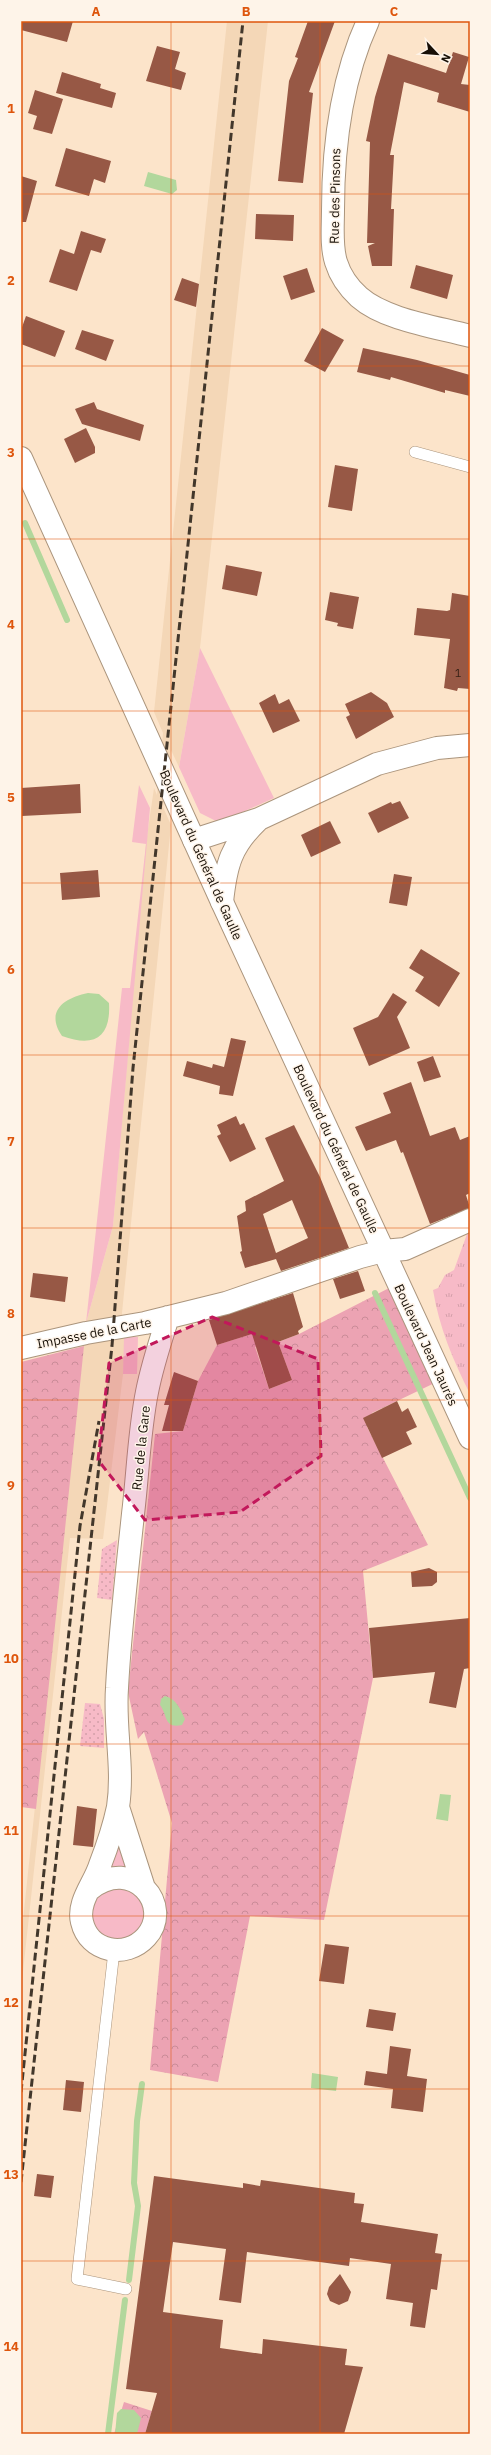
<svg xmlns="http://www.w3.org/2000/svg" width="491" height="2455" font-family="'IBM Plex Sans',sans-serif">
  <defs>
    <pattern id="forest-crowns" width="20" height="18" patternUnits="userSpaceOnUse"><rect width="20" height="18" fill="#eca3b3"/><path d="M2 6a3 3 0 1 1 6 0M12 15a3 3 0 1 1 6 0" fill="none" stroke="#ca8b98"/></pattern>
    <pattern id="park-tufts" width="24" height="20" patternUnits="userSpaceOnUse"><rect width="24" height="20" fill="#f7bac7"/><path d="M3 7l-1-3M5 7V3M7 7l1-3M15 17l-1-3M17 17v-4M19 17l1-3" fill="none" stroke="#d39fa9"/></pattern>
    <pattern id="garden-dots" width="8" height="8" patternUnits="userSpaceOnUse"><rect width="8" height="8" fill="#f7bac7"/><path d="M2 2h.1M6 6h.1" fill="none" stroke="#d39fa9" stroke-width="1.8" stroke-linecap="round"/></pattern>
  </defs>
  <rect width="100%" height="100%" fill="#fce4ca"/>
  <path fill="#f4d7b7" d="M227,21H268L200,648L179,767L171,750L163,807L171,825L122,1313L126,1336L123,1374L103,1539L70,1538L21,1990V1939L86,1323L113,1226L146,843L154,788L157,795L163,733L154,712Z"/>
  <path fill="#f7bac7" d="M200,648L274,798L223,821H216L200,813L179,767Z
    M139,785L150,808L113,1226L86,1323L122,988H130L146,844L132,842Z
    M124,1337H138L137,1374H123Z
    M117,1827L132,1871L108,1870Z
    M92 1914a26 26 0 1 1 52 0a26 26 0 1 1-52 0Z"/>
  <path fill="url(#forest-crowns)" d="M397,1284L443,1379L372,1413L367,1427L428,1545L363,1571L373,1678L324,1920L250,1916L218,2082L150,2070L172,1823L144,1732L138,1739L128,1692L155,1434L183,1431L198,1381L217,1345L255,1333L261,1345L255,1347L269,1389L292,1380L278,1342L299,1334Z
    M84,1346L36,1809L21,1807V1362Z
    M124,2402L152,2411L145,2434H114Z"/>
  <path fill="url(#park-tufts)" d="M470,1232V1394C453,1360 439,1327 433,1290L438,1288L445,1275L454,1270L467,1234Z"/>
  <path fill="url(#garden-dots)" d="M117,1540L112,1600L97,1598L102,1549Z
    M85,1703L100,1704L104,1719V1748L80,1746Z"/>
  <path fill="#b2d79c" d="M148,172L176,180L177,190L172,194L144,186Z
    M88,993L99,994L109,1003C111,1037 95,1048 62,1036C45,1011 64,998 88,993Z
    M165,1696C177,1699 180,1709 185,1719L182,1725C164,1729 168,1716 160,1705L161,1699Z
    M440,1794L451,1795L448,1821L436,1819Z
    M312,2073L338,2077L336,2091L311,2088Z
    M121,2409L134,2410L141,2418L137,2434H115L117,2413Z"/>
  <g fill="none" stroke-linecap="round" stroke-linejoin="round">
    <path stroke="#b2d79c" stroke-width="6" d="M25,523L67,620
      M375,1293L470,1498
      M129,2280L138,2206L134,2183L137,2121L142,2084
      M108,2434L125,2300"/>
  </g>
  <path fill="#975845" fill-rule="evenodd" d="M21,21H73L67,42L21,30Z
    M308,21H335L309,92L313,93L303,183L278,181L289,81L298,58L295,57Z
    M157,46L180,52L175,69L186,73L181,90L146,81Z
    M453,52L469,57L461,84L470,85V112L437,102L439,93L404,82L390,155H394L391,209H394L392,266H372L368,246L375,243H367L370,142L366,141L375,97L388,54L446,73Z
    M62,72L101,84L100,88L116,93L112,108L56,93Z
    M35,90L63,99L52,134L33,129L37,116L28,113Z
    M66,148L111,161L105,183L94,179L89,196L55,186Z
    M21,176L37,181L26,222H21Z
    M256,214L294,215L293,241L255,239Z
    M81,231L106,239L101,253L91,250L77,291L49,282L60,249L74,254Z
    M416,265L453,275L447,299L410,288Z
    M307,268L315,292L291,300L283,276Z
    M182,278L199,284L196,307L174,300Z
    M26,316L65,331L55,357L21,344V330Z
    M322,328L344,340L325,372L304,361Z
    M82,330L114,340L106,361L75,349Z
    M363,348L417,360L470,375V396L445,390V393L391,377L390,380L357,372Z
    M94,402L97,409L144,425L140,441L82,424L75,409Z
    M86,428L95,447V453L75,463L64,439Z
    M335,465L358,469L352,511L328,507Z
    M226,565L262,572L257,596L222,589Z
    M330,592L359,597L353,629L337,626L338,623L325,620Z
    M452,593L470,596V689L458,688L457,691L444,688L450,639L414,635L417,608L447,611L450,610Z
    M371,692L387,703L394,717L356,739L346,717L350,715L345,704Z
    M275,694L279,704L289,699L300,721L273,733L259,703Z
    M80,784L81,813L22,816L21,788Z
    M400,801L409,818L378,833L368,813L391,802L392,804Z
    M330,821L341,843L311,857L301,835Z
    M98,870L100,897L62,900L60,873Z
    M394,874L412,877L407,906L389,903Z
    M421,949L460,973L439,1007L415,991L424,977L409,968Z
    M393,993L407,1002L397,1017L410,1048L369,1066L353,1028L378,1017Z
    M231,1038L246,1041L233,1096L219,1094L220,1086L183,1076L187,1061L212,1068L213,1064L224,1067Z
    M433,1056L441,1077L424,1082L417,1062Z
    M411,1082L430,1136L455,1127L460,1140L470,1136V1193L466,1195L470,1208L430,1224L403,1152L401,1153L396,1140L366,1151L355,1127L391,1113L383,1093Z
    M236,1116L240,1125L244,1123L256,1149L230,1162L217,1136L221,1134L217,1125Z
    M294,1125L320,1177L349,1248L281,1271L276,1259L245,1268L240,1252L242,1251L237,1216L246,1211L245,1201L284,1181L265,1138ZM292,1200L308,1238L276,1253L263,1214Z
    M358,1271L365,1291L340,1299L333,1279Z
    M33,1273L68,1277L65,1302L30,1297Z
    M293,1293L303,1327L298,1331L299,1334L278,1342L292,1380L269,1389L252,1334L217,1345L209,1320Z
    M174,1372L198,1381L183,1431H162L169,1405H164Z
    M397,1401L402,1412L408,1408L417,1427L406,1432L412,1444L382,1458L363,1418Z
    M429,1568L437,1572V1582L432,1586L412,1587L411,1572Z
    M470,1618V1668L464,1669L456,1708L429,1703L435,1672L373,1678L369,1628Z
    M77,1806L97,1809L93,1847L73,1845Z
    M325,1944L349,1947L344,1984L319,1981Z
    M369,2009L396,2013L393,2031L366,2027Z
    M390,2046L411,2049L407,2076L427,2079L423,2112L391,2108L393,2089L364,2085L366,2071L387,2074Z
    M66,2080L84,2082L81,2112L63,2110Z
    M37,2174L54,2176L51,2198L34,2196Z
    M154,2176L243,2188V2183L260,2186L261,2180L355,2193L354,2203L364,2204L361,2222L438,2234L435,2253L442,2254L437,2290L431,2289L425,2328L410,2326L413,2303L386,2299L391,2264L350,2258L349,2266L247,2252L241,2303L219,2300L226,2249L173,2242L163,2312L223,2320L220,2348L262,2354L263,2339L329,2347L347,2349L345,2365L363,2367L344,2434H145L157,2393L126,2389Z
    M340,2274L351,2292L348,2301L339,2305L330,2301L327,2294L329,2287Z"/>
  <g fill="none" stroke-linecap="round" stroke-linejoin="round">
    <defs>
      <path id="service" d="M415,452L470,467
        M114,1951L77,2279L126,2289"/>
      <path id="minor" d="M368,21C341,80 333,146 333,210C333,227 331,246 336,262C340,275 348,287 359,297C385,320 437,327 470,336
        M21,1348L86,1333L145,1323L226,1303L360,1257L383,1251L405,1249L470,1220
        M118,1807L144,1888
        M90,1889C133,1855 174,1906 146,1937C126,1959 89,1952 82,1922C77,1902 94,1884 100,1865C107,1847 114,1826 118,1807C124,1767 114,1728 117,1688C120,1630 127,1572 133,1514C138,1473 139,1432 147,1392C152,1366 160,1342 168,1317"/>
      <path id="tertiary" d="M194,840L259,819L377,764L437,748L470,745
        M222,902C226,864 231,846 258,820"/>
      <path id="primary" d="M21,458L222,902L470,1438"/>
    </defs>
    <use href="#service" stroke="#ab957d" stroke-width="12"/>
    <use href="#minor" stroke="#ab957d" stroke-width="24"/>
    <use href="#tertiary" stroke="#ab957d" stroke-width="24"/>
    <use href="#primary" stroke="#ab957d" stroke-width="24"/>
    <use href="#service" stroke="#fff" stroke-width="11"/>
    <use href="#minor" stroke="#fff" stroke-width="22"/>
    <use href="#tertiary" stroke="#fff" stroke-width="22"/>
    <use href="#primary" stroke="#fff" stroke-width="22"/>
    <path stroke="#42372b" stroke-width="3" stroke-dasharray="8 4" stroke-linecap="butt" d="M21,2092L80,1526L99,1421
      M21,2182L112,1346L133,1068L243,21"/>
  </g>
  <path fill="#c2185b" fill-opacity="0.2" stroke="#c2185b" stroke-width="3" stroke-dasharray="8 5" stroke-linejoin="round" d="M212,1317L318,1359L321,1456L240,1512L145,1520L98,1460L109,1363Z"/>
  <path fill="none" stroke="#de550c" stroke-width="1" stroke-opacity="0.55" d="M171,21V2434M320,21V2434M21,194H470M21,366H470M21,539H470M21,711H470M21,883H470M21,1055H470M21,1228H470M21,1400H470M21,1572H470M21,1744H470M21,1916H470M21,2089H470M21,2261H470"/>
  <g text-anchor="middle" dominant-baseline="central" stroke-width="3" stroke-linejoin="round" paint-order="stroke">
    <g font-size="11" fill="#372116">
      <text x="458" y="673">1</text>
    </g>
    <g font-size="13" fill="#170f06" stroke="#fef4e9">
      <text transform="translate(335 196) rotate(-89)">Rue des Pinsons</text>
      <text transform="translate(201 855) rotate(66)">Boulevard du Général de Gaulle</text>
      <text transform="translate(336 1149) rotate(65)">Boulevard du Général de Gaulle</text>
      <text transform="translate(94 1333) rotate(-11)">Impasse de la Carte</text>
      <text transform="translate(426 1345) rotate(65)">Boulevard Jean Jaurès</text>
      <text transform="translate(141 1448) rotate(-84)">Rue de la Gare</text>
    </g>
  </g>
  <rect width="491" height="2455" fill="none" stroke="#fef4e9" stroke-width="44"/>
  <g transform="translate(437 54) rotate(116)" stroke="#fef4e9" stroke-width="3" paint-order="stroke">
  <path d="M0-3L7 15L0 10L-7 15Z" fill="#170f06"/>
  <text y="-6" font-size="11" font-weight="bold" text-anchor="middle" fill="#170f06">N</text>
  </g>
  <rect x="22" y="22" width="447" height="2411" fill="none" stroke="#de550c" stroke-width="1.5"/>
  <g font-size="13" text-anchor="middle" font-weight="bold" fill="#de550c">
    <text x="96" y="16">A</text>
    <text x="246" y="16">B</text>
    <text x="394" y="16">C</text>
    <text x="11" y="113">1</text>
    <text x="11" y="285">2</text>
    <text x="11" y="457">3</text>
    <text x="11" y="629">4</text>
    <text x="11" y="802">5</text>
    <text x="11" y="974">6</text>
    <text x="11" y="1146">7</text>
    <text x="11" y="1318">8</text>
    <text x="11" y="1490">9</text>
    <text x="11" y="1663">10</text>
    <text x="11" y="1835">11</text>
    <text x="11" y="2007">12</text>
    <text x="11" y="2179">13</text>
    <text x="11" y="2351">14</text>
  </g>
</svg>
